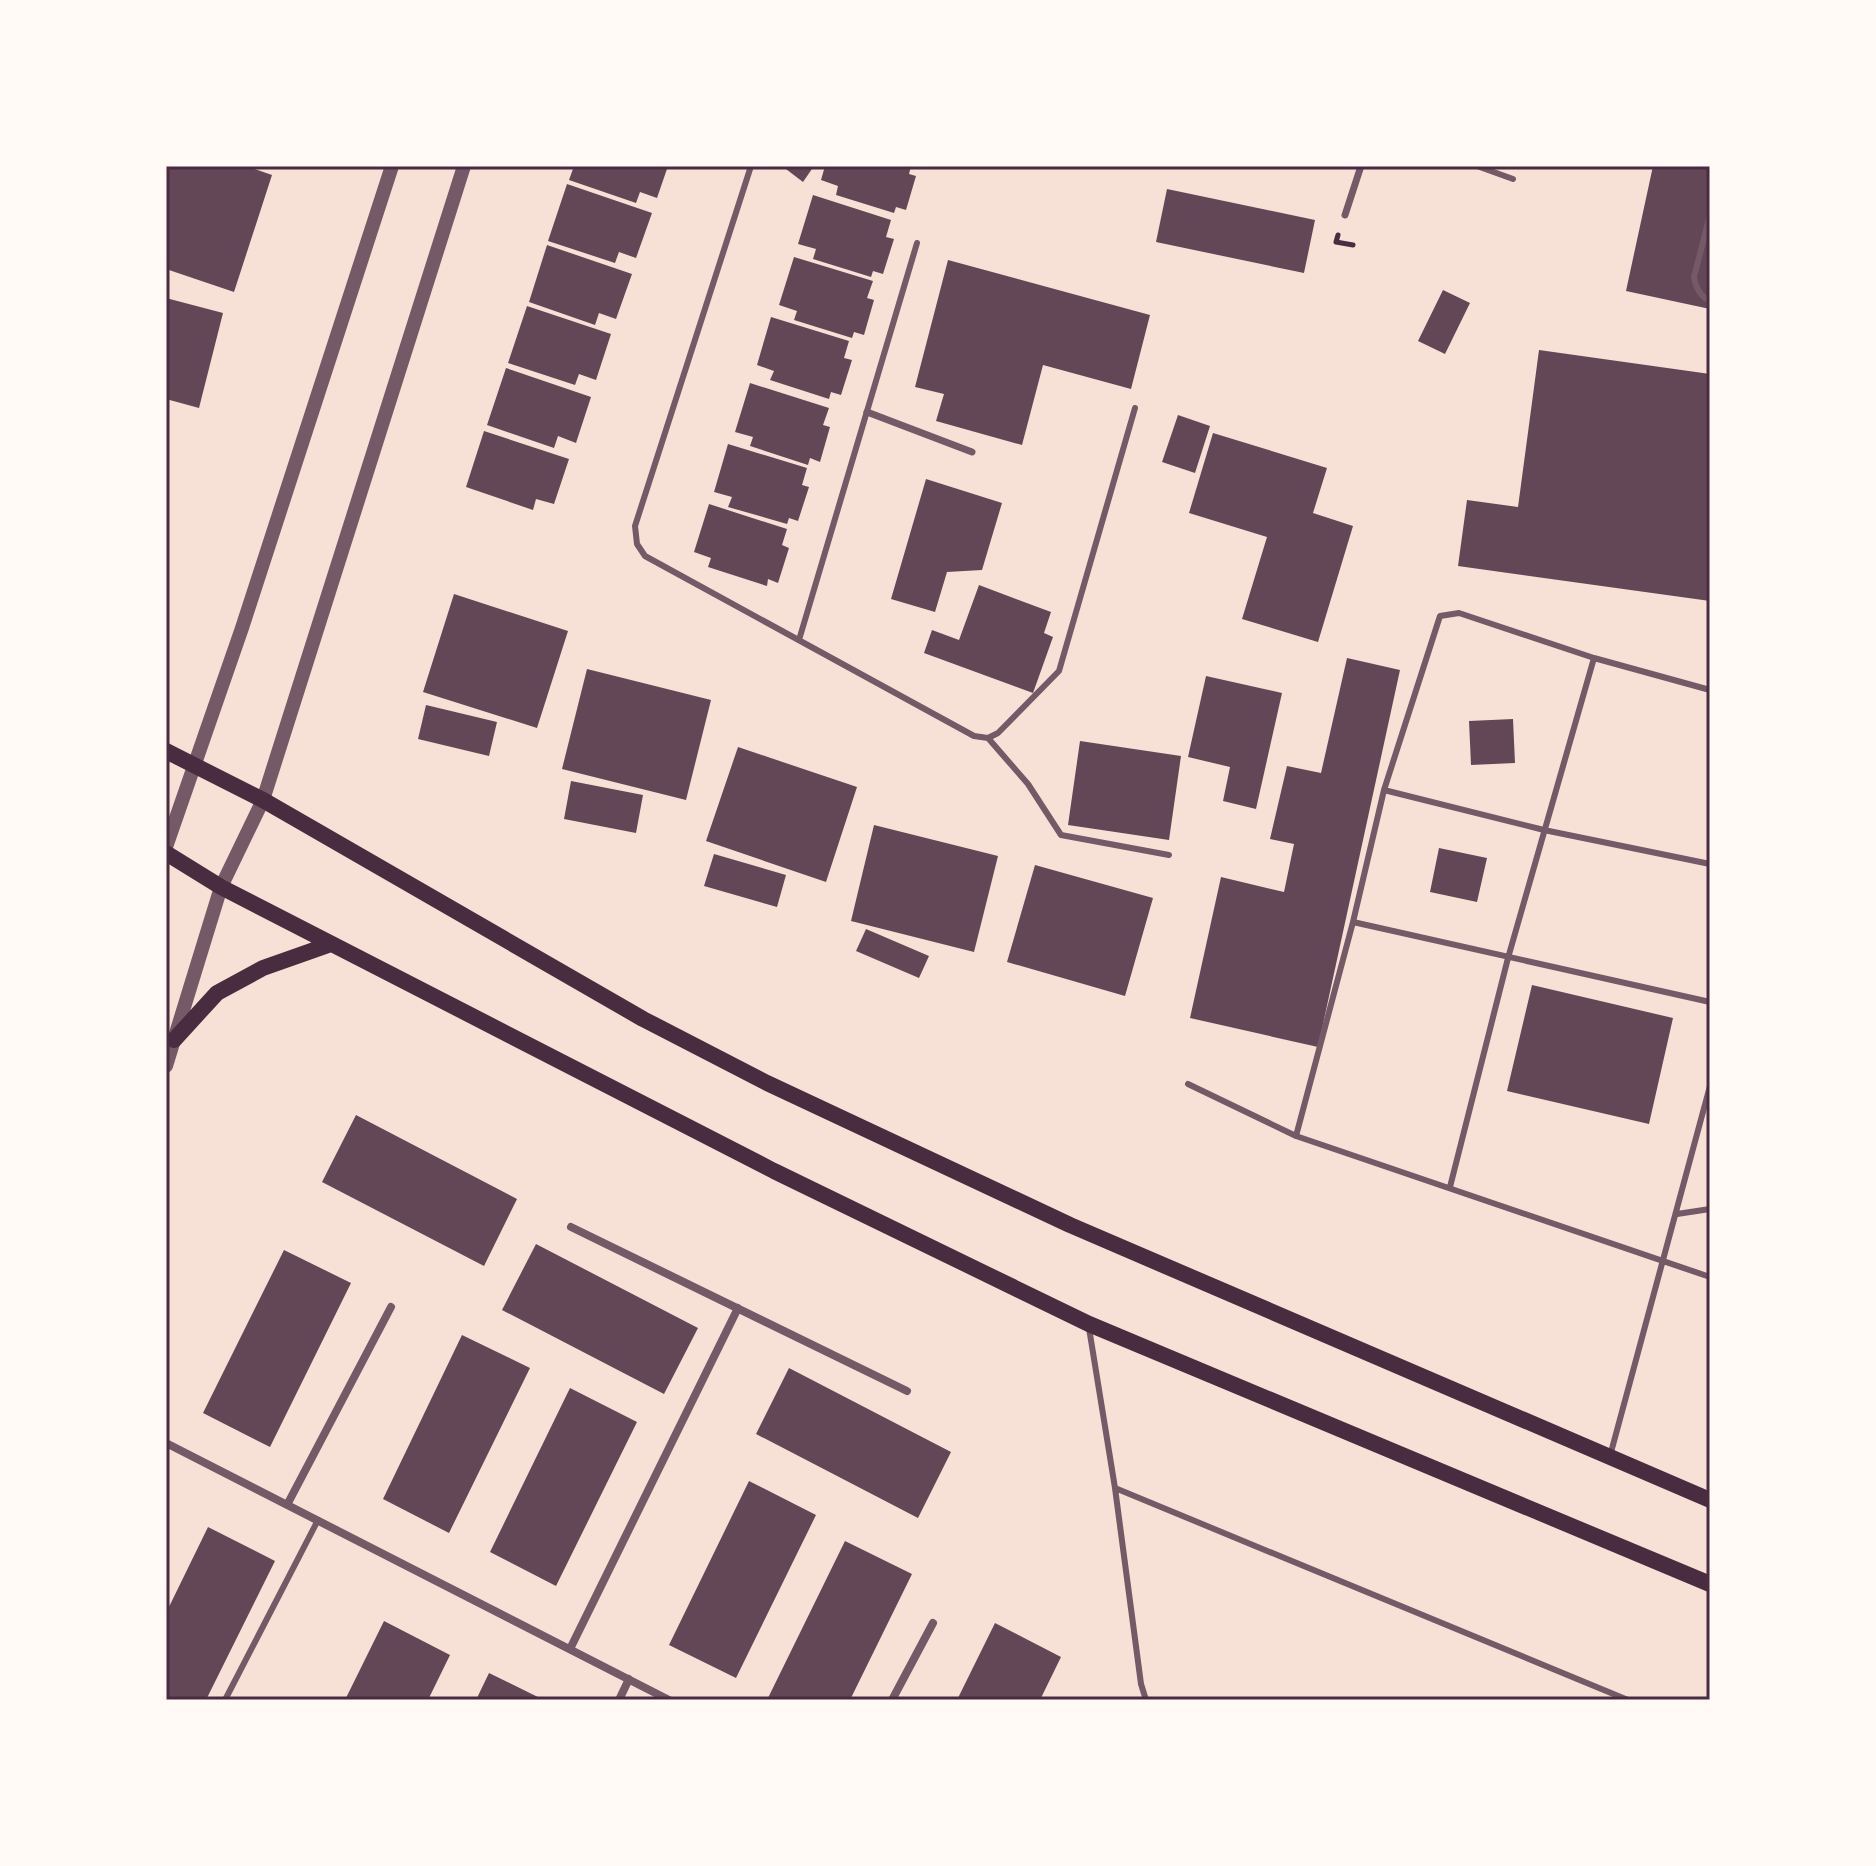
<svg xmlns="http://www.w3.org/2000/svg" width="1876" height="1866" font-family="'IBM Plex Sans',sans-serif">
  <rect width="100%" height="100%" fill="#f7e1d7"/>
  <path fill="#644757" d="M166,166H246L272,175L234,292L166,269Z
    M574,166H668L657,198L640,192L636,203L569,180Z
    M782,166H814L803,182Z
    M825,166H911L909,174L916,176L906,210L896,207L894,213L836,195L838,186L821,180Z
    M1653,166H1710V309L1626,291Z
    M567,184L652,213L636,258L619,252L615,263L548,241Z
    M1167,189L1315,220L1304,273L1156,242Z
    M813,195L891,220L886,237L894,239L883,274L873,271L871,277L813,259L816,249L798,244Z
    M547,245L632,274L616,319L599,313L595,325L529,302Z
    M794,257L873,281L867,298L874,300L864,335L854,332L852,338L794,320L797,311L779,305Z
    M948,260L1150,315L1131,389L1043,365L1022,445L936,421L944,394L915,387Z
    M1443,290L1470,303L1445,354L1418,341Z
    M166,298L223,313L199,408L166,399Z
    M527,306L611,334L596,380L579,374L575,385L508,363Z
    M771,317L849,341L844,358L852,360L841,395L831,392L829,399L770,380L774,371L757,365Z
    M1539,350L1710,374V601L1458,566L1467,500L1518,507Z
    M506,368L591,397L576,443L558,436L554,448L487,425Z
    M750,383L829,408L823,425L830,427L820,462L810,458L808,465L750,446L753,437L735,432Z
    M1178,415L1210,426L1195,473L1162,462Z
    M484,431L569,459L554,504L536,499L533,510L466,487Z
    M1213,433L1327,468L1313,513L1353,526L1318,642L1242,619L1267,537L1189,513Z
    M728,444L807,468L802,485L809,487L798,521L789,518L787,524L728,507L732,497L714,492Z
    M926,479L1002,503L982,570L947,572L935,612L891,599Z
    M709,504L787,529L782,545L789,548L778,583L768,579L767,586L708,567L711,558L694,552Z
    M979,585L1051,612L1044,633L1053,637L1033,693L924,653L932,630L959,640Z
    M454,594L568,631L537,728L423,692Z
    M1347,658L1400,670L1318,1047L1190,1018L1221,877L1284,892L1294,844L1270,839L1287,766L1321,773Z
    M587,669L711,700L686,800L562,769Z
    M1206,676L1282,693L1256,809L1223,801L1230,767L1188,757Z
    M426,705L497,722L489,756L418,739Z
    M1513,719L1515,763L1471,765L1469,721Z
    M1080,741L1181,756L1169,840L1068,825Z
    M738,747L857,787L826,882L706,841Z
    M571,781L643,795L636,833L564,819Z
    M874,825L998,856L974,952L851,921Z
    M1439,848L1487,858L1477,902L1430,892Z
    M714,854L786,875L777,907L704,886Z
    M1035,865L1153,898L1125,996L1007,962Z
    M866,929L929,956L919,978L856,951Z
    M1532,985L1673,1018L1649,1124L1507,1091Z
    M356,1115L517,1199L484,1266L322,1182Z
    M536,1244L698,1328L664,1394L502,1310Z
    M284,1250L351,1283L270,1447L203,1413Z
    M462,1335L530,1368L449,1533L383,1499Z
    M789,1368L951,1452L918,1518L756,1434Z
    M570,1388L637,1422L556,1586L490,1552Z
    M749,1481L816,1515L736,1678L669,1645Z
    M208,1527L275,1561L206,1700H166V1613Z
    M845,1541L912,1574L850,1700H767Z
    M384,1621L450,1655L428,1700H345Z
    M995,1623L1061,1657L1040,1700H957Z
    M489,1673L544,1700H476Z"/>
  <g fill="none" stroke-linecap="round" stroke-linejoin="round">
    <path stroke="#4a2c40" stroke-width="5" d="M1338,235L1336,242L1353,245"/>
    <path stroke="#755966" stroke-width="6" d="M751,166L635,526L637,544L645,556L974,736L988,738L998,733L1059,671L1135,408
      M1477,166L1513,179
      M1710,215L1694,277C1695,286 1701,298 1710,300
      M799,640L917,243
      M988,738L1028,784L1061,835L1169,855
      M1384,790L1544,830L1710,864
      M1353,922L1710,1002
      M1188,1084L1296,1136L1710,1277
      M1296,1136L1353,922L1384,790L1440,616L1459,613L1594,658L1710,690
      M1450,1187L1508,958L1594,658
      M1677,1214L1710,1209
      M1089,1328L1115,1488L1141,1684L1146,1700
      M1610,1456L1710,1086
      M1115,1488L1628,1700
      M225,1700L318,1520"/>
    <path stroke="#755966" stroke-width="7" d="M1345,215L1361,166
      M867,412L972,452"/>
    <path stroke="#755966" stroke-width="8" d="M571,1227L907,1391
      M166,1443L669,1700
      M287,1505L391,1307
      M570,1649L738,1308
      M619,1700L629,1679
      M892,1700L933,1623"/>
    <path stroke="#755966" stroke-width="14" d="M166,847L242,628L392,166
      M166,1066L221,887L263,800L464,166"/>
    <path stroke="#4a2c40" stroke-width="16" d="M166,751L263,800L643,1019L767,1083L1070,1225L1710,1500
      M166,853L221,887L774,1171L1089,1324L1710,1584
      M174,1040L217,993L263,968L331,944"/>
  </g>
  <rect width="1876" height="1866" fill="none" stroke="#fffaf5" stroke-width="336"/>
  <rect x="168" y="168" width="1540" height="1530" fill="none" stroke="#4a2c40" stroke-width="3"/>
</svg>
